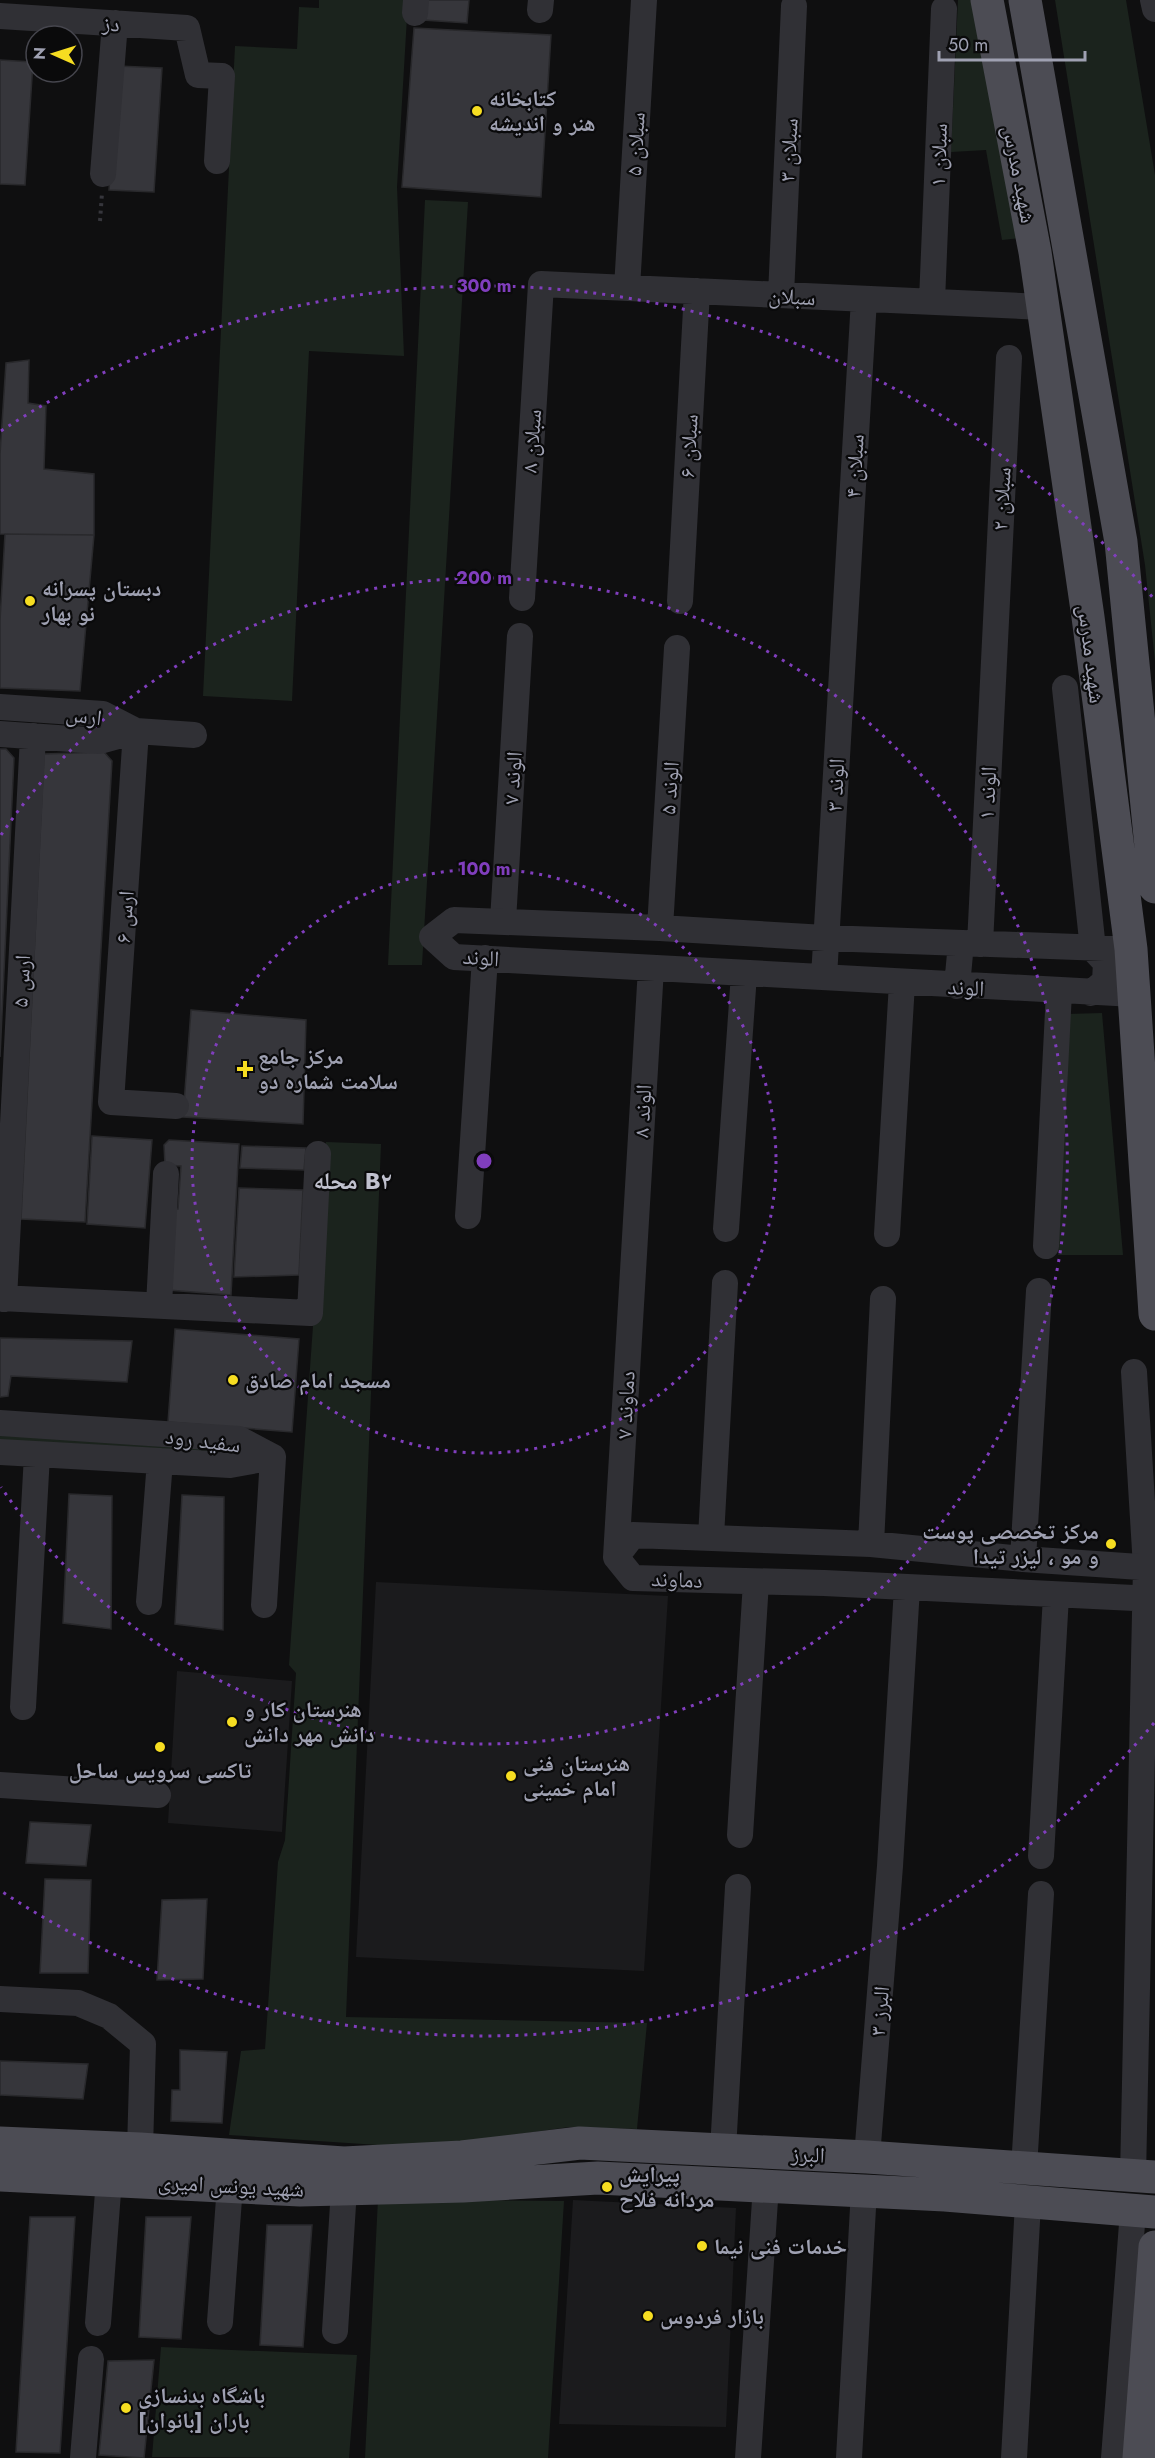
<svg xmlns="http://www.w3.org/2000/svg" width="1155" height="2458" font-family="Jost,'Noto Naskh Arabic',sans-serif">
  <rect width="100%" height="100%" fill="#0f0f10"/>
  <path fill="#1b1b1d" d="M376,1582L668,1596L644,1971L356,1957Z
    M177,1671L292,1681L282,1832L168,1823Z
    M573,2200L736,2208L726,2427L559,2424Z"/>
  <path fill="#1b231d" d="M319,0H408L397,187L404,356L309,351L292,701L203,696L235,46L297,49L299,7L319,8Z
    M958,0H973L1020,238L1002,240L986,150L951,152Z
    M1055,0H1126L1155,175V662L1145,565Z
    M425,200L468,202L422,965H388Z
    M1102,1013L1123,1255H1058L1067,1014Z
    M326,1142L381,1144L346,2017L647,2023L637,2129L569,2127L423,2148L229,2135L241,2051L265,2049L278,1862L285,1840L296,1673L289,1665Z
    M0,1430L212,1445V1457L0,1445Z
    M378,2199L564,2201L548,2458H365Z
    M161,2347L357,2355L349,2458L152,2457Z"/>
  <path fill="#36363b" stroke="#29292c" stroke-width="1.5" d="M424,0H469L467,23L423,20Z
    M414,28L551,35L541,197L402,187Z
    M0,60L33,62L25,185L0,184Z
    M118,66L162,68L154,192L109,190Z
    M29,360L28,403L46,406L44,469L94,474V535L0,534V454L6,363Z
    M5,534L94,535L80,691L0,688V620Z
    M0,749H6L14,758L0,1057Z
    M104,752L112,761L85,1222L21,1219L44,754Z
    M191,1010L306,1020L303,1124L183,1117Z
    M92,1136L152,1140L145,1228L87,1224Z
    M169,1140L239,1144L231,1295L168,1290L173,1209H178L181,1166L165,1165L164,1145Z
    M242,1146L306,1148L304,1170L240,1168Z
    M239,1188L303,1190L299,1275L234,1277Z
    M175,1329L299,1339L292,1432L168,1422Z
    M0,1338L132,1341L127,1382L11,1376L8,1396L0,1397Z
    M69,1494L112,1496L111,1629L63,1623Z
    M182,1495L224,1497L223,1630L175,1624Z
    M30,1822L91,1825L86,1866L26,1863Z
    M45,1879L91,1880L88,1973H40Z
    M207,1899L203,1979L157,1980L162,1900Z
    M180,2050L227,2052L222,2123L171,2121L172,2090H180Z
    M0,2061L88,2064L83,2099L0,2095Z
    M30,2217H75L60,2453L16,2452Z
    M146,2217H191L181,2339L139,2337Z
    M267,2225H312L303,2347L260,2345Z
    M154,2360L144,2458L99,2455L108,2361Z"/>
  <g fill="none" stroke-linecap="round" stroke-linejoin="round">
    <path stroke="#36363c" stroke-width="4" stroke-dasharray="3 4.5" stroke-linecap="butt" d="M100,221L102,193"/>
    <path stroke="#303035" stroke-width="26" d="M1153,0L1155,9
      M540,10L541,0
      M415,13L416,0
      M0,16L187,28L198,75L222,76L217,161
      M103,174L115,23
      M627,288L644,0
      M781,295L794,6
      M932,301L944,9
      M522,598L541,284L1043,307
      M680,601L697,291
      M1065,688L1093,949L1106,963L1105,981L1091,993
      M0,707L103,714L136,731
      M136,731L111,1102L176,1106
      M0,734L100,741L136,731L194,735
      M503,921L520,636
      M660,928L677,648
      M980,944L1009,358
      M1131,949L825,938L660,928L454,920L432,937L454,957L1134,994
      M824,977L864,299
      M957,986L961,943
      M468,1216L485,958
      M726,1229L744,974
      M887,1234L902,983
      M1046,1246L1059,992
      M0,1298L310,1313L318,1154
      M4,1299L33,736
      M159,1305L166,1174
      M0,1423L239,1439L273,1457L230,1465L0,1452
      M711,1537L725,1283
      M871,1544L883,1299
      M616,1557L651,968
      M616,1557L633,1535L871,1544L1023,1559L1155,1568
      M616,1557L633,1578L824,1583L1155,1599
      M1023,1559L1039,1291
      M149,1602L160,1461
      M264,1605L273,1457
      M23,1707L37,1455
      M0,1785L158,1795
      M740,1835L756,1582
      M1041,1856L1056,1596
      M0,1999L78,2003L109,2016L143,2044L140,2149
      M723,2150L738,1887
      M867,2157L890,1866L907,1588
      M1024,2168L1041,1894
      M1133,2176L1146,1567L1134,1372
      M220,2322L230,2185
      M98,2323L109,2179
      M335,2331L344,2189
      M83,2458L91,2359
      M748,2458L766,2185
      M849,2458L864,2190
      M1014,2458L1028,2203
      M1114,2458L1133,2211"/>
    <path stroke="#4c4c54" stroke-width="33" d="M987,0L1035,252L1088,617L1131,949L1155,1314
      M1025,0L1121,542L1155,887
      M0,2143L140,2149L344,2163L462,2157L580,2143L867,2157L1155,2177
      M0,2175L300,2190L463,2186L598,2178L945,2195L1155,2212
      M1139,2458L1155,2247"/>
  </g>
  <g fill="none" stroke="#803ebd" stroke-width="3" stroke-dasharray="3 6">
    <circle cx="484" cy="1161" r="292"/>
    <path d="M1 835A583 583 0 1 1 1 1487"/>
    <path d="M1154 1723A875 875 0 0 1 1 1891M1 431A875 875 0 0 1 1154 599"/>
  </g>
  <g fill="#f6dd21" stroke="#0a0a0b" stroke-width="2">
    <circle cx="477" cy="111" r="6"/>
    <circle cx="30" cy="601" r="6"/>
    <path d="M242 1060h6v6h6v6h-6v6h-6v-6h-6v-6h6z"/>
    <circle cx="233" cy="1380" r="6"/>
    <circle cx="1111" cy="1544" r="6"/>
    <circle cx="232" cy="1722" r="6"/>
    <circle cx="160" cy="1747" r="6"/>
    <circle cx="511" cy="1776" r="6"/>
    <circle cx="607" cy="2187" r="6"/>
    <circle cx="702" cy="2246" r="6"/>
    <circle cx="648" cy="2316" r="6"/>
    <circle cx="126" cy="2408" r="6"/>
  </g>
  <g text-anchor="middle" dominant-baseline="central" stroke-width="4.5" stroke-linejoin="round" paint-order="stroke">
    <g font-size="22" fill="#9fa1b2" stroke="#0a0a0b">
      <text transform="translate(111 23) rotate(4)">دز</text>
      <text transform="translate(635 144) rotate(-87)">سبلان ۵</text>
      <text transform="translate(788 150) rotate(-87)">سبلان ۳</text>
      <text transform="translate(938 155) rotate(-88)">سبلان ۱</text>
      <text transform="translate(1020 174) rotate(79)">شهید مدرس</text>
      <text transform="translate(792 296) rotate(3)">سبلان</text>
      <text transform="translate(531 441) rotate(-86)">سبلان ۸</text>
      <text transform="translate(688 446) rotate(-87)">سبلان ۶</text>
      <text transform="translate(854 466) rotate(-87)">سبلان ۴</text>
      <text transform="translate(1001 499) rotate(-87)">سبلان ۲</text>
      <text transform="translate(1092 654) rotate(83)">شهید مدرس</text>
      <text transform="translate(84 715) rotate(8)">ارس</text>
      <text transform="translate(512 778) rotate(-86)">الوند ۷</text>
      <text transform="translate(835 785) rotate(-87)">الوند ۳</text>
      <text transform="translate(669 788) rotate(-86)">الوند ۵</text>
      <text transform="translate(987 793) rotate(-87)">الوند ۱</text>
      <text transform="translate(124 917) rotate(-86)">ارس ۶</text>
      <text transform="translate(481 957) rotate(4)">الوند</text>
      <text transform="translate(21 981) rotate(-87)">ارس ۵</text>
      <text transform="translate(966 987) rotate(3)">الوند</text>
      <text transform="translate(642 1111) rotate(-87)">الوند ۸</text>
      <text transform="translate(625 1405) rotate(-87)">دماوند ۷</text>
      <text transform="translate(203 1440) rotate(7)">سفید رود</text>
      <text transform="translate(677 1579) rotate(2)">دماوند</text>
      <text transform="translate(879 2011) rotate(-85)">البرز ۳</text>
      <text transform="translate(808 2154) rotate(3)">البرز</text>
      <text transform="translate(231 2185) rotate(3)">شهید یونس امیری</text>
    </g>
    <g font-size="22" font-weight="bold" fill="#9fa1b2" stroke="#0a0a0b" text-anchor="start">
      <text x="489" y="98">کتابخانه<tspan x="489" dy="25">هنر و اندیشه</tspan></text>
      <text x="42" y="588">دبستان پسرانه<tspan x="42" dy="25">نو بهار</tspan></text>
      <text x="258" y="1056">مرکز جامع<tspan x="258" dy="25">سلامت شماره دو</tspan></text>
      <text x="245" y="1380">مسجد امام صادق</text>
      <text x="1099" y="1531" text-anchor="end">مرکز تخصصی پوست<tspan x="1099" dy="25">و مو ، لیزر تیدا</tspan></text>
      <text x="244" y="1709">هنرستان کار و<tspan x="244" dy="25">دانش مهر دانش</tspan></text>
      <text x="523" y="1763">هنرستان فنی<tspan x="523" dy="25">امام خمینی</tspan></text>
      <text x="160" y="1770" text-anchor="middle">تاکسی سرویس ساحل</text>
      <text x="619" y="2174">پیرایش<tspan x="619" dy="25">مردانه فلاح</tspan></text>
      <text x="714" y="2246">خدمات فنی نیما</text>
      <text x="660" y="2316">بازار فردوس</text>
      <text x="138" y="2395">باشگاه بدنسازی<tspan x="138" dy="25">باران [بانوان]</tspan></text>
    </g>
    <g font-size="24" font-weight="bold" fill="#c0c1ce" stroke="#0a0a0b">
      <text x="353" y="1180">محله B۲</text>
    </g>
  </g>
  <circle cx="484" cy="1161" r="9" fill="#803ebd" stroke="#0a0a0b" stroke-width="3"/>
  <g font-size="18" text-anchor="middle" font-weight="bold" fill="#803ebd" stroke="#0a0a0b" stroke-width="4.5" stroke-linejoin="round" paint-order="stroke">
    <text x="484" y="292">300 m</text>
    <text x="484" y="584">200 m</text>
    <text x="484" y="875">100 m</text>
  </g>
  <g transform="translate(54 54) rotate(273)"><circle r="28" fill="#0a0a0b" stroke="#46464e" stroke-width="1.5"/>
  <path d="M0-4.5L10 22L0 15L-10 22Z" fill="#f6dd21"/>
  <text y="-9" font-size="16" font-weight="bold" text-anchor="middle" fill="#9fa1b2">N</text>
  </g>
  <path d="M939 51v9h146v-9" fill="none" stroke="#9fa1b2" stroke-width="3"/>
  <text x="948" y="51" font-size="18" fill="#9fa1b2" stroke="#0a0a0b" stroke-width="4.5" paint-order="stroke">50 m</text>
</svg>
